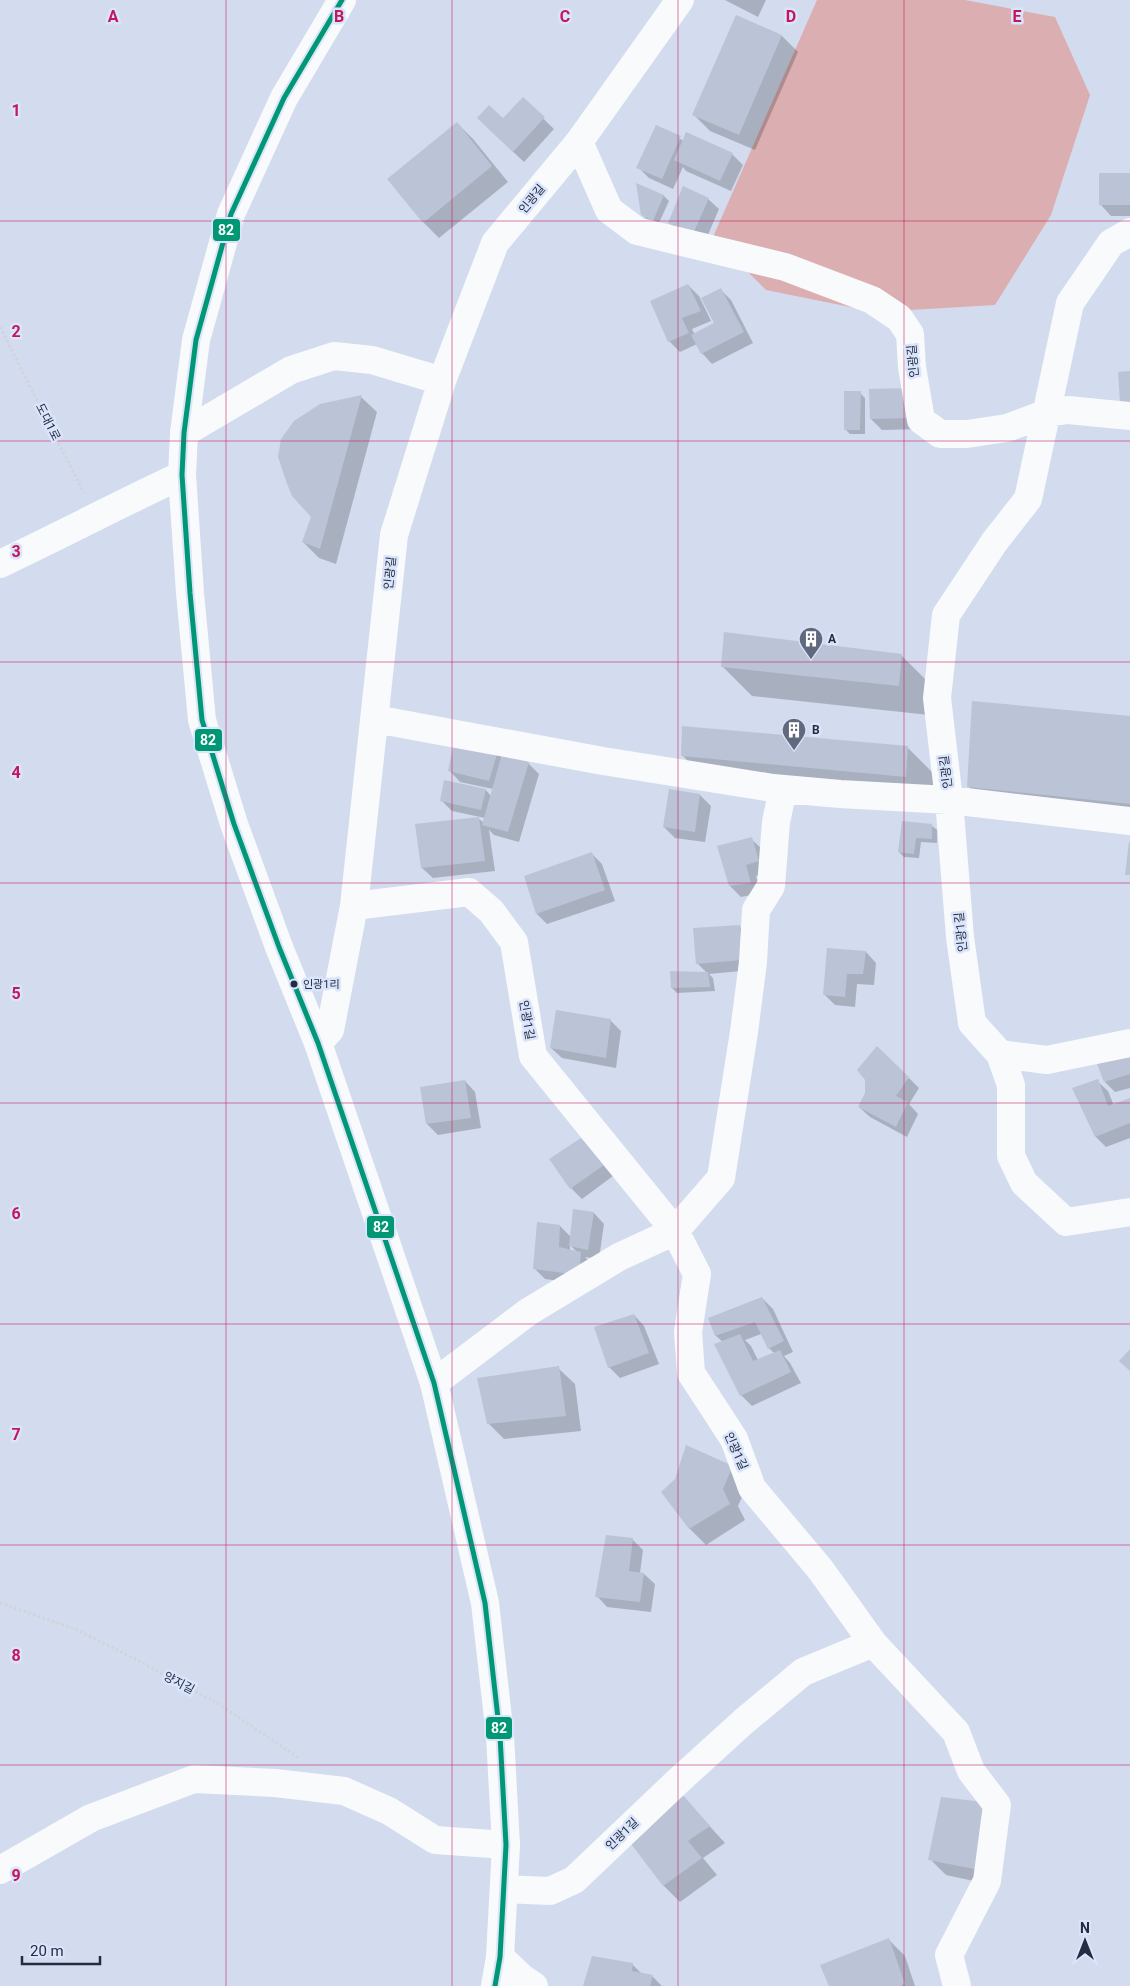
<svg xmlns="http://www.w3.org/2000/svg" width="1130" height="1986" font-family="Roboto,'Noto Sans KR',sans-serif">
  <rect width="100%" height="100%" fill="#d3dbee"/>
  <path fill="#dbaeb1" d="M817,0H965L1055,17L1090,95L1051,215L995,305L875,312L766,290L713,237Z"/>
  <path fill="#0003" fill-rule="evenodd" d="M725,0H766L758,17Z
    M737,16L782,36L798,52L755,150L710,131L694,115Z
    M523,99L554,129L524,162L489,129L503,120Z
    M457,123L473,139L508,182L439,238L423,222Z
    M656,126L684,141L732,154L743,165L731,191L686,171L683,167L673,189L649,178L638,167Z
    M1130,175V216H1111L1101,205Z
    M637,185L664,196L669,201L658,225L647,220L642,214Z
    M708,199L719,209L704,244L680,233L669,222Z
    M688,285L699,296L711,321L692,329L695,335L716,324L720,289L731,300L753,343L712,364L702,353L697,344L680,352L669,341Z
    M870,390L923,429L882,430L871,419Z
    M860,393L865,398V434H850L845,429Z
    M361,397L377,412L336,564L319,558L303,542Z
    M901,655L931,685L929,715L752,696L722,666Z
    M1130,717V823L989,807L968,786Z
    M455,743L528,763L539,774L519,842L494,835L489,830L495,871L433,878L422,868L478,818L484,823L485,818L452,811L442,801L486,790L491,796L493,789L460,782L450,771Z
    M907,747L937,777L936,806L712,785L682,755Z
    M670,791L700,795L711,806L705,842L675,838L664,827Z
    M931,825L937,830V843L921,842L919,858L904,857L899,852Z
    M751,839L762,849L769,871L756,876L761,893L741,897L730,886Z
    M592,854L602,864L615,901L547,924L537,914L525,877Z
    M739,926L750,937L752,970L709,974L713,978L715,991L677,993L672,988L707,973L697,963Z
    M866,952L876,963L874,985L857,984L855,1007L835,1005L825,995Z
    M610,1020L621,1031L616,1068L562,1058L551,1048Z
    M1130,1052V1088L1115,1092L1105,1082Z
    M909,1078L919,1088L909,1104L918,1114L907,1137L870,1117L859,1107Z
    M465,1081L475,1092L481,1128L438,1135L427,1124L421,1088Z
    M1097,1081L1108,1091L1114,1106L1130,1099V1138L1106,1147L1096,1137Z
    M581,1139L613,1176L582,1199L571,1188Z
    M594,1213L604,1224L599,1259L585,1257L592,1264L589,1285L545,1279L534,1268L560,1226L571,1237ZM570,1245L577,1252L570,1251Z
    M762,1298L773,1309L793,1352L784,1356L790,1363L801,1383L752,1406L741,1395L723,1342L716,1336L710,1319ZM761,1334L769,1348L775,1354L758,1360L751,1346L745,1340Z
    M634,1315L644,1326L659,1364L620,1378L609,1367Z
    M558,1368L575,1384L581,1431L504,1439L488,1423Z
    M732,1467L748,1483L738,1506L745,1520L706,1545L690,1529L662,1492Z
    M632,1539L643,1550L640,1573L644,1574L655,1584L651,1612L607,1607L597,1596Z
    M682,1796L725,1843L703,1858L717,1875L680,1902L664,1886L630,1840Z
    M942,1798L997,1886L946,1875L930,1859Z
    M889,1940L905,1956L915,1986H830Z
    M632,1964L642,1974L652,1976L662,1986H584Z"/>
  <path fill="#bbc3d7" d="M736,15L782,35L739,135L692,115Z
    M523,97L545,117L513,152L477,118L489,105L503,118Z
    M457,122L492,166L423,223L387,179Z
    M656,125L681,136L662,179L636,168Z
    M686,132L733,153L720,181L674,160Z
    M1099,173H1130V205H1099Z
    M636,183L664,195L653,221L641,215Z
    M683,186L709,198L693,234L668,223Z
    M688,284L701,311L682,318L689,333L668,342L650,301Z
    M721,288L744,332L701,354L691,335L714,323L701,298Z
    M1130,371V402H1120L1118,372Z
    M913,388V418L870,419L869,389Z
    M844,391H861L860,430H844Z
    M362,395L320,549L302,542L311,517L292,496L286,481L278,457L281,439L294,421L320,404Z
    M724,632L902,654L899,686L721,667Z
    M972,701L1130,716V804L967,787Z
    M682,726L908,746L906,777L681,756Z
    M454,742L498,751L489,781L448,771Z
    M502,754L529,762L508,832L482,825Z
    M444,780L486,789L481,810L440,801Z
    M669,789L700,794L695,832L663,827Z
    M479,817L485,861L421,868L415,824Z
    M902,821L932,824V839L916,838L914,854L898,852Z
    M752,837L759,861L746,865L751,883L729,886L717,846Z
    M1129,842H1130V875H1125Z
    M592,852L605,890L536,914L524,876Z
    M740,925L742,960L696,964L693,928Z
    M827,948L866,951L863,974H847L845,997L823,995Z
    M670,971L708,972L710,987L671,988Z
    M556,1010L611,1019L606,1058L550,1048Z
    M877,1046L909,1077L896,1096L908,1102L896,1127L858,1107L865,1093V1080L857,1070Z
    M1130,1050V1074L1104,1082L1096,1061Z
    M1098,1079L1108,1106L1130,1098V1123L1095,1137L1072,1088Z
    M465,1080L471,1118L426,1124L420,1087Z
    M581,1138L604,1165L570,1189L549,1159Z
    M573,1209L594,1212L588,1250L569,1246Z
    M537,1222L560,1225L559,1247L581,1252L579,1275L533,1269Z
    M762,1297L784,1341L768,1349L755,1322L715,1336L708,1318Z
    M634,1314L649,1353L608,1368L594,1327Z
    M740,1334L753,1361L780,1350L791,1372L740,1396L714,1344Z
    M1130,1349V1371L1119,1361Z
    M559,1366L566,1416L487,1424L477,1378Z
    M686,1445L733,1466L723,1489L730,1504L689,1529L661,1492L675,1479Z
    M606,1535L633,1538L629,1571L644,1573L640,1602L595,1597Z
    M682,1794L710,1826L688,1841L702,1858L663,1886L628,1840Z
    M941,1797L992,1803L980,1870L928,1860Z
    M889,1938L905,1984L900,1986H829L820,1965Z
    M592,1956L633,1963L632,1971L653,1975L650,1986H583Z"/>
  <g fill="none" stroke-linecap="round" stroke-linejoin="round">
    <path stroke="#d2d4da" stroke-width="3" stroke-dasharray="2.5 2.5" stroke-linecap="butt" d="M0,327L84,493
      M0,1603L75,1629L135,1659L217,1703L299,1758"/>
    <path stroke="#f8fafc" stroke-width="28" d="M579,142L609,210L637,231L785,267L872,300L899,318L910,334L912,367L921,420L940,434H967L1007,428L1047,413L1068,410L1130,416
      M1130,232L1111,243L1070,303L1028,499L995,541L946,615L937,698L949,800L960,937L972,1023L1000,1054L1047,1060L1130,1043
      M184,433L291,370L334,356L372,360L442,381
      M0,564C61,535 120,504 182,475
      M375,719L603,761L773,788L840,794L949,800L1130,821
      M354,906L469,892L491,911L514,942L533,1056L675,1231L697,1274L688,1332L691,1373L734,1439L752,1488L820,1569L873,1643L956,1732L971,1771L997,1805L987,1881L949,1955L957,1986
      M318,1043L330,1030L354,906L394,535L442,381L495,243L579,142L680,0
      M1000,1054L1011,1085V1156L1024,1183L1066,1222L1130,1212
      M434,1383L528,1312L619,1257L675,1231L721,1178L744,1032L753,962L756,910L771,886L776,822L783,789
      M0,1870L91,1818L194,1779L275,1783L344,1791L389,1811L435,1840L506,1845
      M504,1889L550,1891L574,1880L676,1783L743,1722L803,1672L873,1643
      M500,1957L522,1978L534,1986"/>
    <path stroke="#f8fafc" stroke-width="28" d="M342,0L284,98L231,214L196,340L184,433L182,475L190,593L202,720L234,824L279,947L318,1043L434,1383L485,1603L500,1736L506,1845L500,1957L495,1986"/>
    <defs>
      <path id="bus-1" d="M342,0L284,98L231,214L196,340L184,433L182,475L190,593L202,720L234,824L279,947L318,1043L434,1383L485,1603L500,1736L506,1845L500,1957L495,1986"/>
    </defs>
    <use href="#bus-1" stroke="#dae4fb" stroke-width="9"/>
    <use href="#bus-1" stroke="#009775" stroke-width="5"/>
  </g>
  <path fill="none" stroke="#c2185b" stroke-width="1" stroke-opacity="0.55" d="M226,0V1986M452,0V1986M678,0V1986M904,0V1986M0,221H1130M0,441H1130M0,662H1130M0,883H1130M0,1103H1130M0,1324H1130M0,1545H1130M0,1765H1130"/>
  <defs>
    <symbol id="building-pin" viewBox="-11 -11 22 30"><path d="M0 17L-7.5 6A9.5 9.5 0 1 1 7.5 6Z" fill="#61697e" stroke="#dae4fb"/><path d="M-4-6H4V6H1V3H-1V6H-4ZM-2.5-4.3h1.7v1.8h-1.7ZM.8-4.3h1.7v1.8H.8ZM-2.5-1h1.7V.8h-1.7ZM.8-1h1.7V.8H.8Z" fill="#fff"/></symbol>
  </defs>
  <g fill-rule="evenodd">
    <use href="#building-pin" x="797" y="625" width="28" height="38"/>
    <use href="#building-pin" x="780" y="716" width="28" height="38"/>
  </g>
  <circle fill="#232c42" stroke="#dae4fb" stroke-width="2" cx="294" cy="984" r="4.5"/>
  <g text-anchor="middle" dominant-baseline="central" stroke-width="5" stroke-linejoin="round" paint-order="stroke">
    <g font-size="11" fill="#232c42" stroke="#dae4fb" text-anchor="start">
      <text x="303" y="984">인광1리</text>
    </g>
    <g font-size="12" fill="#232c42" stroke="#dae4fb">
      <text transform="translate(532 199) rotate(-50)">인광길</text>
      <text transform="translate(913 361) rotate(-95)">인광길</text>
      <text transform="translate(48 422) rotate(63)">도대1로</text>
      <text transform="translate(390 573) rotate(-84)">인광길</text>
      <text transform="translate(946 772) rotate(-97)">인광길</text>
      <text transform="translate(961 932) rotate(-96)">인광1길</text>
      <text transform="translate(527 1020) rotate(80)">인광1길</text>
      <text transform="translate(736 1451) rotate(66)">인광1길</text>
      <text transform="translate(179 1683) rotate(28)">양지길</text>
      <text transform="translate(622 1834) rotate(-44)">인광1길</text>
    </g>
    <g font-size="12" font-weight="bold" fill="#232c42" stroke="#dae4fb" text-anchor="start">
      <text x="828" y="639">A</text>
      <text x="812" y="730">B</text>
    </g>
  </g>
  <g font-size="16" text-anchor="middle" font-weight="bold" fill="#c2185b" stroke="#dae4fb" stroke-width="5" stroke-linejoin="round" paint-order="stroke">
    <text x="113" y="22">A</text>
    <text x="339" y="22">B</text>
    <text x="565" y="22">C</text>
    <text x="791" y="22">D</text>
    <text x="1017" y="22">E</text>
    <text x="16" y="116">1</text>
    <text x="16" y="337">2</text>
    <text x="16" y="557">3</text>
    <text x="16" y="778">4</text>
    <text x="16" y="999">5</text>
    <text x="16" y="1219">6</text>
    <text x="16" y="1440">7</text>
    <text x="16" y="1661">8</text>
    <text x="16" y="1881">9</text>
  </g>
  <g stroke="#dae4fb" stroke-width="2">
    <rect x="212" y="218" width="29" height="24" rx="5" fill="#009775"/>
    <rect x="194" y="728" width="29" height="24" rx="5" fill="#009775"/>
    <rect x="366" y="1215" width="29" height="24" rx="5" fill="#009775"/>
    <rect x="485" y="1716" width="28" height="24" rx="5" fill="#009775"/>
  </g>
  <g font-size="14" text-anchor="middle" font-weight="bold" fill="#fff">
    <text x="226" y="235">82</text>
    <text x="208" y="745">82</text>
    <text x="381" y="1232">82</text>
    <text x="499" y="1733">82</text>
  </g>
  <g transform="translate(1085 1941)" stroke="#dae4fb" stroke-width="4" paint-order="stroke">
  <path d="M0-4L9 19L0 12L-9 19Z" fill="#232c42"/>
  <text y="-8" font-size="14" font-weight="bold" text-anchor="middle" fill="#232c42">N</text>
  </g>
  <path d="M22 1956v8h78v-8" fill="none" stroke="#232c42" stroke-width="2.5"/>
  <text x="30" y="1956" font-size="15" fill="#232c42" stroke="#dae4fb" stroke-width="4" paint-order="stroke">20 m</text>
</svg>
